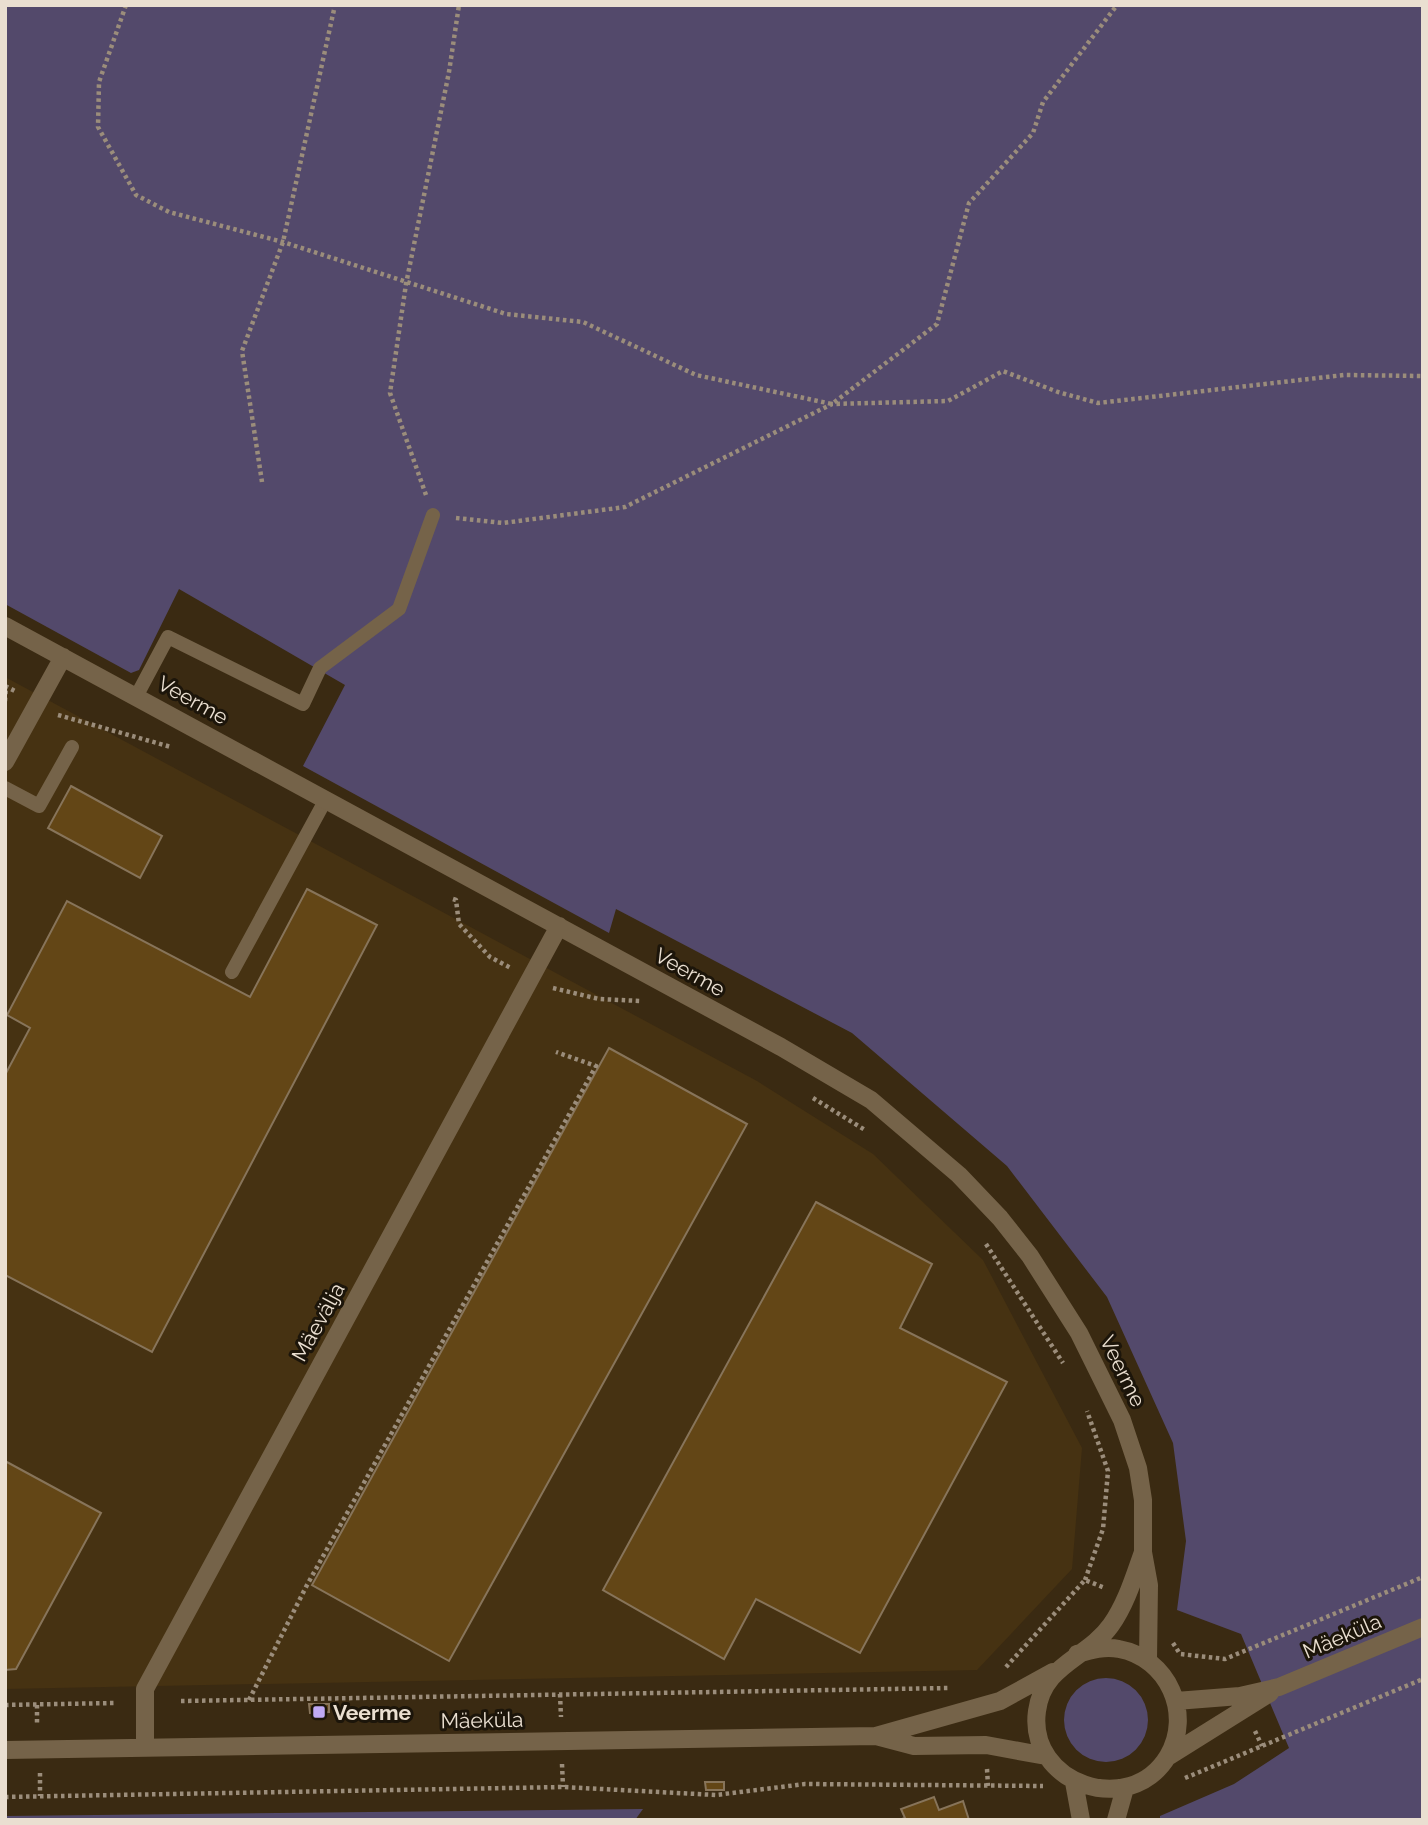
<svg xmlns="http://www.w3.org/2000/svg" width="1428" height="1825" font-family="Raleway,sans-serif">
  <rect width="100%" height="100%" fill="#3a2a12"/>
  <path fill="#463212" d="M5,677L757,1081L873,1154L983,1260L1082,1448L1072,1569L977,1670L5,1689Z"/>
  <path fill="#53496b" d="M5,5H1423V1820H1160V1816L1234,1784L1289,1748L1241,1634L1177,1610L1186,1541L1173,1443L1107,1297L1007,1166L852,1033L616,909L609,933L303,766L345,685L179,589L139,670L131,673L5,604Z
    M1064 1720a42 42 0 1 1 84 0a42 42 0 1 1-84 0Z
    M643,1809L635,1820H5V1816Z"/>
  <path fill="#634616" stroke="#87745a" stroke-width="2" d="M71,786L162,836L140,878L48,828Z
    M307,889L377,925L152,1352L5,1275V1075L30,1028L7,1015L67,901L250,997Z
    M609,1048L747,1124L449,1661L312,1585Z
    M816,1202L932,1264L900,1328L1007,1382L860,1653L756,1599L724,1659L603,1590Z
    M5,1461L101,1513L16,1669L5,1670Z
    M309,1704H329V1712L310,1713Z
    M705,1782H724V1790H706Z
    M934,1797L939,1810L963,1801L969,1820H899L905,1818L901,1809Z"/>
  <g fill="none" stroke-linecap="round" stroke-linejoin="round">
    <path stroke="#9b8d7b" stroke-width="4.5" stroke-dasharray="3.5 3.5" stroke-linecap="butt" d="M126,5L99,82L98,127L136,195L169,212L283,242L506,314L583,322L696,375L832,404L937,324L969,203L1033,133L1043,102L1117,5
      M262,482L242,351L283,242L335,5
      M426,495L390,393L406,284L449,72L459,5
      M456,518L503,523L625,507L832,404L948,401L1003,371L1058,392L1098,403L1344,375L1423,376
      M5,686L17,692
      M5,701L6,687
      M58,715L171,747
      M453,899L456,900L459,924L490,957L511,968
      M553,988L599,999L641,1001
      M813,1098L865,1130
      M986,1244L1063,1363
      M1085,1580L1103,1529L1108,1471L1087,1411
      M1173,1643L1180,1654L1225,1659L1423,1577
      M1006,1667L1085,1580L1105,1588
      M560,1694L561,1717
      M249,1700L307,1585L596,1066L556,1052
      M181,1701L950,1688
      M5,1705L114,1703
      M37,1705V1725
      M1255,1731L1262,1746
      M562,1764L563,1787
      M987,1769L988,1786
      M40,1773V1796
      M1185,1778L1423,1679
      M5,1797L563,1787L716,1795L805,1784L1043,1786"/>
    <path stroke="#756349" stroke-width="14" d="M137,695L168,637L303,704L320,668L399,609L433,515
      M5,788L39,806L72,747
      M232,972L326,799"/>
    <path stroke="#756349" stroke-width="18" d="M5,626L781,1047L871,1100L959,1175L1000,1218L1030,1256L1079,1333L1122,1420L1138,1468L1143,1500V1552L1149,1585L1148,1660
      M5,762L63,657
      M1077,1654C1091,1650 1105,1646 1119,1649C1168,1658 1193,1714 1168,1756C1130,1819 1027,1784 1037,1711C1043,1664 1087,1659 1111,1625C1126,1604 1134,1577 1143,1552
      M1176,1701L1240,1696L1279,1687L1423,1627
      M876,1736L914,1746L986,1745L1046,1756
      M145,1747V1689L559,926
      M5,1750L876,1736L1000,1701L1053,1672
      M1169,1756L1270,1693
      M1074,1782L1081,1820
      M1116,1820L1125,1788"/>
  </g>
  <rect fill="#bfa9f4" stroke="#1c150a" stroke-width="2.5" x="312" y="1705" width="14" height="14" rx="3.5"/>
  <g text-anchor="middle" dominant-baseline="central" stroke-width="6" stroke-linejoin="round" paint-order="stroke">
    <g font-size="21" fill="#eadfd1" stroke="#1c150a">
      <text transform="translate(193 700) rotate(29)">Veerme</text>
      <text transform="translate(690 972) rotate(29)">Veerme</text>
      <text transform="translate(318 1322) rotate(-61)">Mäevälja</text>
      <text transform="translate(1123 1371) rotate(64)">Veerme</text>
      <text transform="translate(1342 1636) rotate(-23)">Mäeküla</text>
      <text transform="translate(482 1720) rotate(-1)">Mäeküla</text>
    </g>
    <g font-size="21" font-weight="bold" fill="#eadfd1" stroke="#1c150a" text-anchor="start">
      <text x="333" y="1712">Veerme</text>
    </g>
  </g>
  <rect width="1428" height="1825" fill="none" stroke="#eadfd1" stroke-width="14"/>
</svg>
